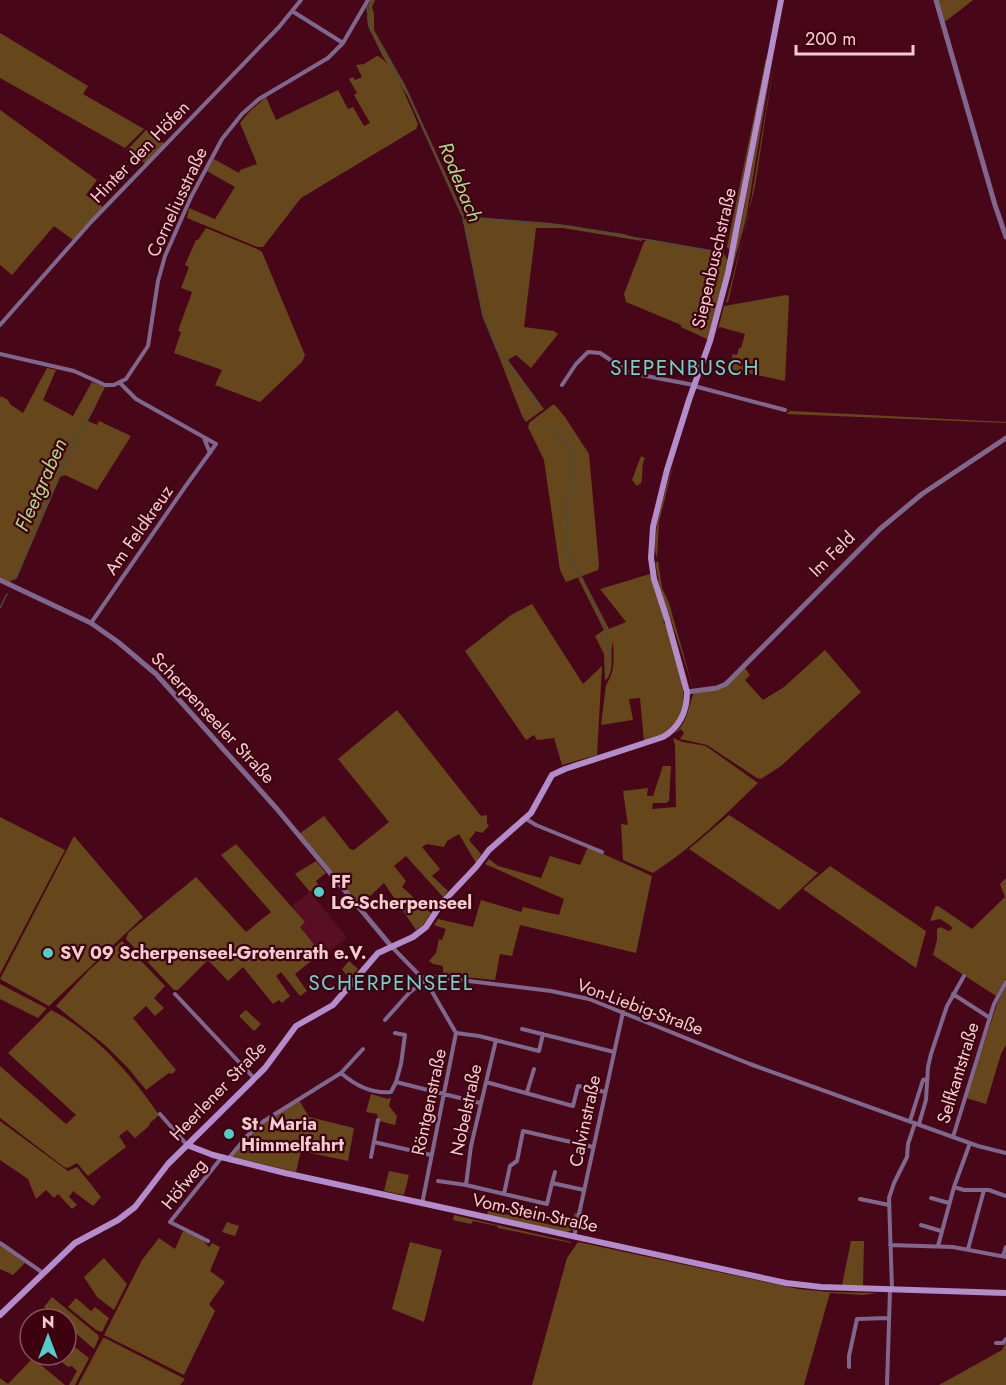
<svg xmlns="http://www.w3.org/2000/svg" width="1006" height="1385" font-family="Jost,sans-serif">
  <rect width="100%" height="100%" fill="#480719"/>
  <path fill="#580f23" d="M310,892L347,938L323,955L300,927L292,906Z"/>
  <path fill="#66461b" d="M370,0H375L372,7L374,14V30L405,85L465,216L461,215L408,97L382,55L368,26L367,17Z
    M938,0H973L946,21L944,20Z
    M0,33L88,86L83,94L144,129L125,148L0,78Z
    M377,56C392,59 412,110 418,124L416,129L301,198L263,247H257L187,218L189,208L215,219L235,187L207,171L214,159L239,173L240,170L257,164L240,123L250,111L266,97L276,120L338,90L348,109L353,107L364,126L370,123L354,95L357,93L349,79L353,77L355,80L362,77L356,65L364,64Z
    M773,56L746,219L723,302L740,229Z
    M775,56L755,186L728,302L726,303L748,218Z
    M766,58L767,60L730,250L727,247Z
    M0,110L97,180L86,195L103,207L73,240L54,226L12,275L0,265Z
    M146,130L165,144L146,164L127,150Z
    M475,217L551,223L624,234L642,240V241L563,228H536L524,327L554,331L558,334L531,368L516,355L508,360L544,409L526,422L522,416L484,318L463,220L466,218Z
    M206,228L257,249L262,252L305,355L302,362L260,402L215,385L222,370L174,353L181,332L178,331L192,292L181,288L189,267L185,265L196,240H198Z
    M648,239L723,252L728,261L709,340L681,327V325L626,302L624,294L644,242Z
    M786,295L789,296V298L785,381L729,369L733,354L737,355L739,348H741L745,334L720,327L718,329L724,306Z
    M47,368L56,370L43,400L73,416L92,382L105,387L88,421L97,425L99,421L131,436L97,490L65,475L60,477L17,578L9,582L0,578V398L1,396L8,400L10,404L23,413Z
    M554,404L565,417L589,454L599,565L598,570L566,582L560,570L544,460L528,427L530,422Z
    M790,411L1006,422V423L786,414Z
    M641,456L645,458C640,468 644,473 641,483L637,486L632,480Z
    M675,458L659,522L657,558C649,537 669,481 675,458Z
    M658,561L662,588L669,603L693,688L668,610L689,687L657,586L656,576L661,593L656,567L655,563Z
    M650,574L665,620L663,622L666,625C674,653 701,713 666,733C660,737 652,739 644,742L640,698L629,699L633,720L601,725L606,685C615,672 614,658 613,642C609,653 616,671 605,681L604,654L595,636L604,630L578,578L582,577L609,629L626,622L600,589Z
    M532,604L583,684L602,666L597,755L562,765L554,738L537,740L534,735L526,740L465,651L511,615Z
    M825,650L861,692L781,766L761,779L757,778L707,745L680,739L684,733L681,729L674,734C689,721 687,708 694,693L725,687L745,668L750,675L745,680L763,700L784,687Z
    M397,710L481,816L487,815V823L489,826L482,833L476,831L469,840L481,854L476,863L459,834L447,841L444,847L427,844L422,847L440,869L432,876L448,891L443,897L406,856L394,866L406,881L402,887L431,913L423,925L416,930L384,883L367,899L369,901L361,908L299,834L324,816L350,849L354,850L389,822L338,759Z
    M673,738L683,742L706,746L758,783C725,815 692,848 653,873L623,860L621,824L628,825L623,791L648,788L647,796H653L663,766H671L669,801L666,803H653L652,809L676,807L675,745Z
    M729,815L818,873L779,910L689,849Z
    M0,817L65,850L0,974Z
    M74,836L143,917L49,1006L0,979Z
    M236,844L305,922L300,927L321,953L295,974L307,991L300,996L281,972L276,976L290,996L282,1003L279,1000L273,1004L243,967L228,981L208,960L178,990H174L126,939L128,933L196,877L246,932L271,912L221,855Z
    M588,847L652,876L636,953L520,925L512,956L500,954L495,980L443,975V966L433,964L429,961L436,953L439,939L442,940L446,929L434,925L438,919L473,927L481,900L521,912L523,907L559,915L564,899L485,864L489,859L498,866L541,878L550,856L580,865Z
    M316,861L326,873L316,881L318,885L310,892L295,874Z
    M830,866L926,931L916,968L803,889Z
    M1006,878V978L996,996L933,955L937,940V929L940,927L949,931L952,929L951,926L940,919L930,921L935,907L938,906L972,929L1005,897L1000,884Z
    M122,941L165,986L154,998L164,1008L155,1016L146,1006L133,1018L176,1070L172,1074L169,1073L146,1090L128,1068L106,1046L56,1006L90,969Z
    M349,961L358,969L349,979L342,969Z
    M0,984L46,1008V1009L38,1018L0,999Z
    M1006,986V1045L1001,1054L986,1104L966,1098L997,1004Z
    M51,1010C92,1030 134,1077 159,1115L150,1123L149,1126L135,1138L127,1130L119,1136L126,1147L88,1176L77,1163L68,1168L64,1167L0,1118V1066L66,1124L76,1115L8,1053Z
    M246,1010L261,1024L254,1031L239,1016Z
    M371,1094L388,1099L391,1097L389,1106L397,1116L395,1125L379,1121L377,1114L366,1112Z
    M299,1100L309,1117L354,1128L348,1161L301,1151L296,1172L233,1157C245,1132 275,1114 299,1100Z
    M0,1121L68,1171L77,1167L101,1197L93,1206L73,1191L69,1197L77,1205L72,1209L58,1194L54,1198L46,1190L36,1199L28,1179L0,1160Z
    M389,1171L409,1175L404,1195L384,1191Z
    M488,1210L556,1226H570L575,1213H578L575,1229L567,1232L487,1216Z
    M454,1215L571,1242V1243L498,1228L497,1226L473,1221L471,1224L453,1220Z
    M227,1222L239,1226L235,1236L222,1232Z
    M183,1231L201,1238L209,1247L212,1243L220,1247L210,1271L225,1282L209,1304L215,1311L184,1375L104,1335L142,1260L159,1238L175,1249Z
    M851,1241H864L863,1286L842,1285Z
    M410,1242L442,1250L424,1322L392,1309Z
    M578,1242L798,1289L830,1292L877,1293L863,1295L830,1293L804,1385H532L567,1258Z
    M0,1245L25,1263L13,1275L0,1269Z
    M104,1258L127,1284L114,1310L97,1297L84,1277Z
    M52,1297L98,1335L99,1338L94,1349L66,1325V1319H58L44,1307Z
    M76,1298L91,1311L95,1307L109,1318L102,1332L96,1330L68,1307Z
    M103,1338H105L185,1379L180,1385H78Z
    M66,1340L89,1358L75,1385H69L77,1371L72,1366L68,1367L53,1355H66Z
    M1006,1342V1385H939L1002,1350Z
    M31,1360L41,1365L65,1385H0V1378L8,1384Z"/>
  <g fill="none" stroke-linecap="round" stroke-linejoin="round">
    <path stroke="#4e4b3e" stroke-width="1.5" d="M372,0L367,8L371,31L404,85L462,213L483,316L497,350L540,407
      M474,218L568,226L722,253
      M552,424V427L557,430L559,439C579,447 576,464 567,479L575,487L568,495L565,503L568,518L565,547L570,559L578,570L606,630L609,654L606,674
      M15,579L74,443L96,404
      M0,608L7,594"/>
    <path stroke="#7f678e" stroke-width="4" d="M292,11L343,43
      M0,325L91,222L279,27L301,0
      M0,354L74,371L105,385H114L126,379L148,346L158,281L165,256L191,197L222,139L242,114L259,99L328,58L343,43L368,0
      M562,385L576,364L588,352L600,353L630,373L694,385
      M694,386L785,410
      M204,438L210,453
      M91,623L185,487L216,444L136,399L120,383
      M526,819L536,825L602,852
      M392,947L427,983L456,1033L422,1204
      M423,978L427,976L551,991L589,999L750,1064L978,1146L1006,1153
      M175,994L254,1078
      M953,994L990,1018
      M385,1020L409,993L425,980
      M522,1029L614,1052
      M395,1033L405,1035L401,1064L396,1082
      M456,1033L479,1036L539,1051L543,1034
      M341,1073C356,1086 372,1094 391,1092L396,1082L480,1103
      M486,1082L573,1106L578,1086L605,1092
      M527,1092L534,1069
      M160,1114L187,1145
      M910,1121L923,1080L927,1079
      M919,1124L926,1100L928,1067L931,1054L947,1006L964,976
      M953,1137L994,1004L1006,982
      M374,1142L431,1155
      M371,1157L378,1120
      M228,1159L248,1135L264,1121L341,1073L363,1049
      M438,1181L466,1185L547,1204L552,1183L584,1190
      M552,1183L555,1172
      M466,1185L471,1146L496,1040
      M954,1187L964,1190H989L1006,1196
      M504,1194L510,1166L517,1161L523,1131L593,1147
      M931,1198L949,1203
      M860,1199L889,1205
      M921,1225L941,1231
      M574,1237L623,1012
      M208,1241L170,1222L222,1157
      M0,1243L43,1273
      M890,1245L953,1247L1006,1257
      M938,1246L954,1187L970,1143
      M968,1249L984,1190
      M1003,1256L1006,1247
      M892,1289L889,1198L894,1183L907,1157L908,1144L915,1123
      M996,1343H1003L1006,1339
      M849,1367V1356L857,1319L889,1318
      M887,1385L890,1290"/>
    <path stroke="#7f678e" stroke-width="5" d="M936,0L995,205L1006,237
      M0,580L91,623L118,642L156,674L277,809L391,946
      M687,692L717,688L726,684L880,529L922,494L1006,438"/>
    <path stroke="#b28ccb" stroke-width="6" d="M187,1145L213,1155L285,1173L786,1283L821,1287L1006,1293
      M0,1315L75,1243L118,1220L135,1207L168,1164L265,1068L296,1026L333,1005L378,953L413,937L426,927L441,904L476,867L489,850L531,813L552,775L565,769L663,737C680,727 687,711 687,692L667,619L654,579L651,558L653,527L667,470L689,400L710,341L728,273L781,0"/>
  </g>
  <g fill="#54cdc9" stroke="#3c000f" stroke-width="2">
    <circle cx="319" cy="892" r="6"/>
    <circle cx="48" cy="953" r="6"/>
    <circle cx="229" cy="1134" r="6"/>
  </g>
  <g text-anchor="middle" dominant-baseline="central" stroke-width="4.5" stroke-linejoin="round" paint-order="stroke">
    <g font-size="18" fill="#f5ccd0" stroke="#3c000f">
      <text transform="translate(140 152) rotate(-46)">Hinter den Höfen</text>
      <text transform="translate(177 202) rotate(-65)">Corneliusstraße</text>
      <text transform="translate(714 258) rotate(-77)">Siepenbuschstraße</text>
      <text transform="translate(139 530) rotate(-55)">Am Feldkreuz</text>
      <text transform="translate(832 554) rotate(-45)">Im Feld</text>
      <text transform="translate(213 718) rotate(47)">Scherpenseeler Straße</text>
      <text transform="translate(640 1007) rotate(20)">Von-Liebig-Straße</text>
      <text transform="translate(958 1073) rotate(-73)">Selfkantstraße</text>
      <text transform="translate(218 1091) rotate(-46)">Heerlener Straße</text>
      <text transform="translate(429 1102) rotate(-78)">Röntgenstraße</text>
      <text transform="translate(466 1110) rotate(-78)">Nobelstraße</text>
      <text transform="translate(585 1121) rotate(-78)">Calvinstraße</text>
      <text transform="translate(184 1184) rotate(-51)">Höfweg</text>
      <text transform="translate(535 1213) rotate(12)">Vom-Stein-Straße</text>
    </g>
    <g font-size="18" font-weight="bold" fill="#f5ccd0" stroke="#3c000f" text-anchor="start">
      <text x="331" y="882">FF<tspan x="331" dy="21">LG-Scherpenseel</tspan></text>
      <text x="60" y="953">SV 09 Scherpenseel-Grotenrath e.V.</text>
      <text x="241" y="1124">St. Maria<tspan x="241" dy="21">Himmelfahrt</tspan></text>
    </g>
    <g font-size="20" font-style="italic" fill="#add987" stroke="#3c000f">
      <text transform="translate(460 182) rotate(68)">Rodebach</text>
      <text transform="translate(41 485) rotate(-66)">Fleetgraben</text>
    </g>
    <g font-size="21" letter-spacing="1.5" fill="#69d5d0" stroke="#3c000f">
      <text x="685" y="368">SIEPENBUSCH</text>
      <text x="391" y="983">SCHERPENSEEL</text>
    </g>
  </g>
  <g transform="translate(48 1337)"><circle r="28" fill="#3c000f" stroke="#86525c" stroke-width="1.5"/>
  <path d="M0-4.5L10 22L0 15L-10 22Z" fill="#54cdc9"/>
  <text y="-9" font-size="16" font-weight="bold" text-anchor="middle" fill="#f5ccd0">N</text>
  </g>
  <path d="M796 45v9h117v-9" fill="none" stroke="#f5ccd0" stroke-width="3"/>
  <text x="805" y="45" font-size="18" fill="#f5ccd0" stroke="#3c000f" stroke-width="4.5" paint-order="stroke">200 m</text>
</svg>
